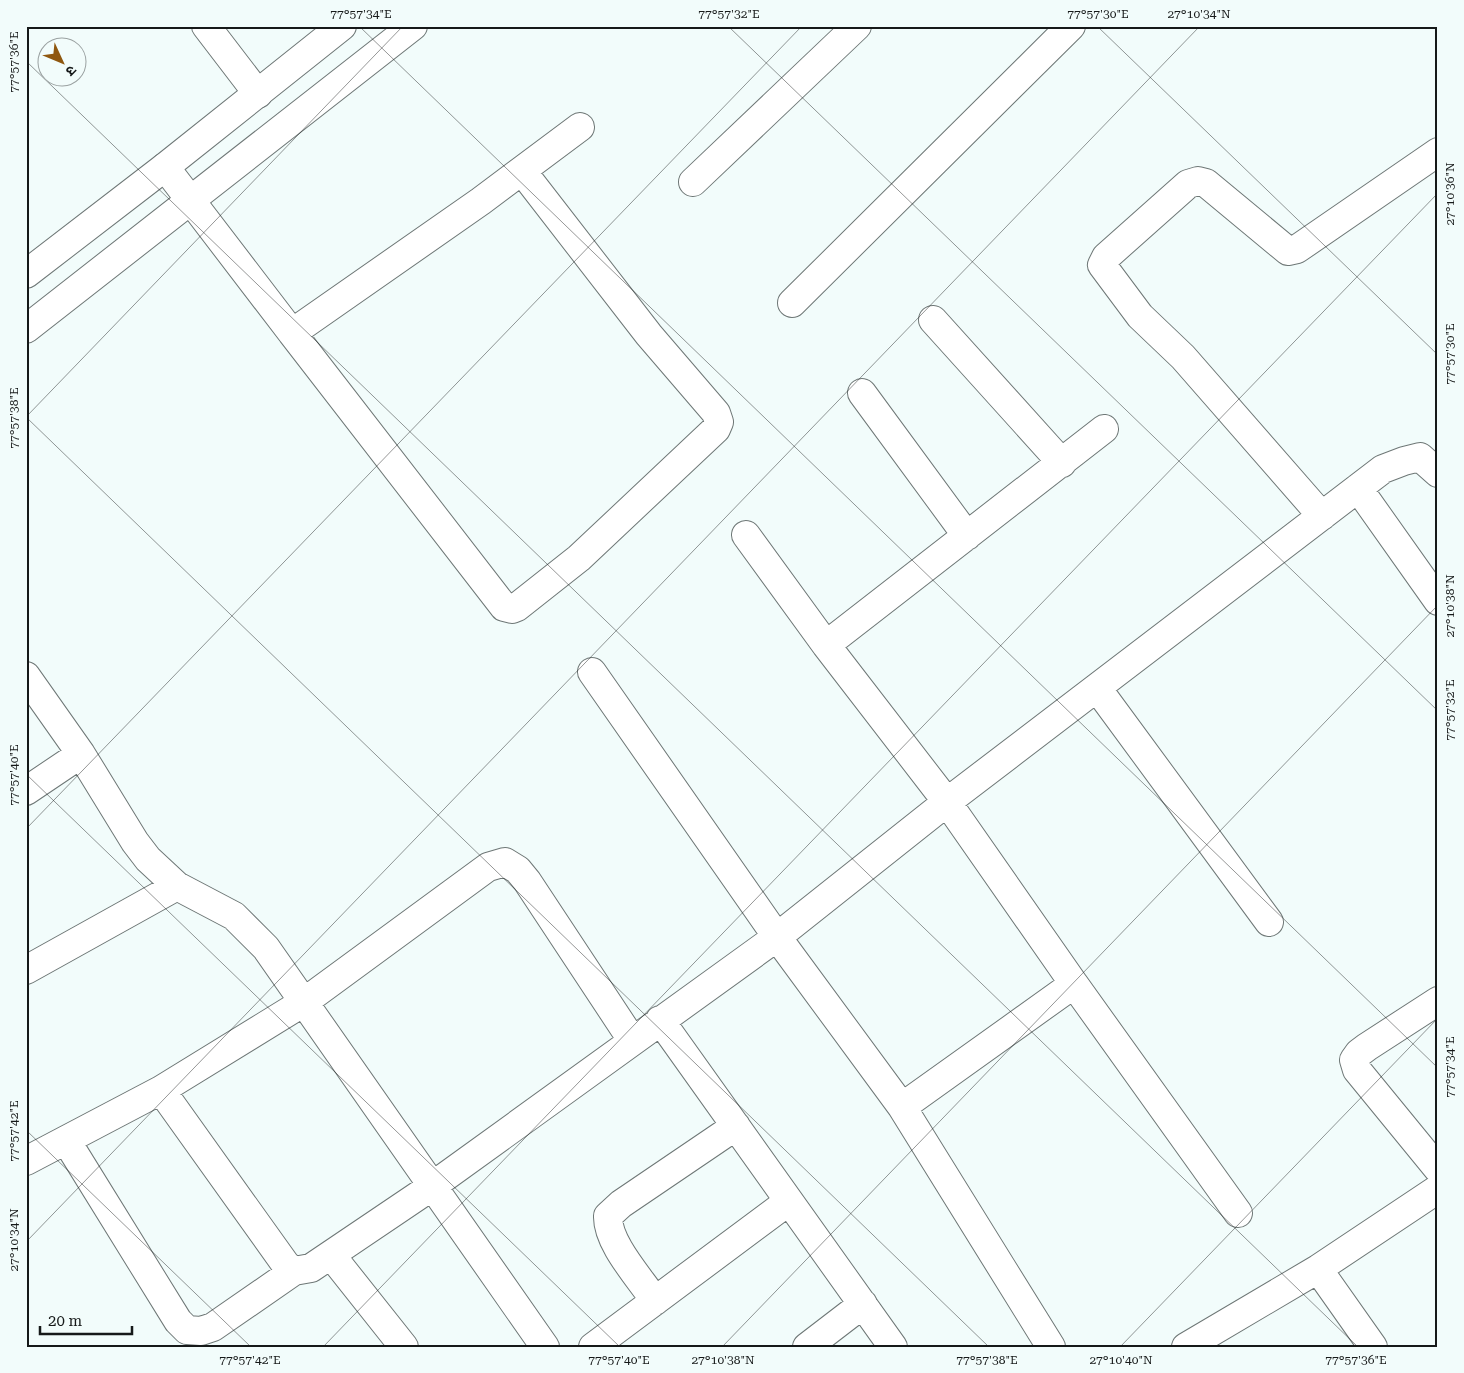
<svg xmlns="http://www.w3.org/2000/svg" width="1464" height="1373" font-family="'Roboto Serif','Noto Sans Devanagari',serif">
  <rect width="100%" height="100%" fill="#f2fcfb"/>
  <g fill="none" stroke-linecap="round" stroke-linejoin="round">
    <defs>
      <path id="street" d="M206,26L258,94
        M165,167L292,333L481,201L580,127
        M693,182L857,26
        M792,303L1071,26
        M933,320L1062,463
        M292,333L504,607L512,609L517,607L579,558L716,429L719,422L716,413L649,335L522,171
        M862,393L967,536
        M1358,488L1438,601
        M1322,516L1183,357L1140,316L1102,265L1106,257L1188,184L1198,181L1206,183L1288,251L1297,249L1438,152
        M746,535L826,645L947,802L1074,984L902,1107
        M826,645L1104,429
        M592,672L777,937L902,1107L1051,1347
        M26,676L81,754L135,842L148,859L177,886L234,916L266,948L545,1347
        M1097,688L1269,922
        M26,791L81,754
        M26,970L177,886
        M1074,984L1238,1213
        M1438,1001L1367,1047L1359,1053L1354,1060L1357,1070L1438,1169
        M660,1020L893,1347
        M161,1090L286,1265L294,1271L311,1268L431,1187L777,937L947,802L1383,469L1404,461L1420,457L1438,473
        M66,1140L178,1321L187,1330L201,1331L213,1327L294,1271
        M26,1161L161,1090L304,1002L488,867L505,862L518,870L527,881L632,1040
        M331,1255L404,1347
        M1318,1269L1373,1347
        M655,1301C640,1278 607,1243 608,1216L621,1204L736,1126
        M593,1347L789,1201
        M807,1347L863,1304
        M1186,1347L1318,1269L1438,1189"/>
      <path id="secondary" d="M26,274L165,167L342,26
        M26,329L413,26"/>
    </defs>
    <use href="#street" stroke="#6e7776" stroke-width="30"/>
    <use href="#secondary" stroke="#6e7776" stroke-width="30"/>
    <use href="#street" stroke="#fff" stroke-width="28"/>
    <use href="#secondary" stroke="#fff" stroke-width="28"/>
  </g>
  <path fill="none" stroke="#161919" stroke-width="1" stroke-opacity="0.45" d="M359,26L1438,1068M728,26L1438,711M1097,26L1438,355M26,61L1358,1347M26,417L989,1347M26,417L403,26M26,774L620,1347M26,829L802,26M26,1130L251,1347M26,1242L1200,26M323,1347L1438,193M722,1347L1438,605M1120,1347L1438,1018"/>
  <rect width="1464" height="1373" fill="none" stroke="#f2fcfb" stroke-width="55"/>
  <g transform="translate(62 62) rotate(134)"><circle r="24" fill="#f2fcfb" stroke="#9aa1a1"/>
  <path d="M0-4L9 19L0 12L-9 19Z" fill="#8f570f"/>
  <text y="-8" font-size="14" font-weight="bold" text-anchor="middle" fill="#161919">उ</text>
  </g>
  <path d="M40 1326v8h92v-8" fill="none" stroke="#161919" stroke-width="2.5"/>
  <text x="48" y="1326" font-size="15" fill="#161919" stroke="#f2fcfb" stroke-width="4" paint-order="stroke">20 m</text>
  <rect x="28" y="28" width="1408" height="1318" fill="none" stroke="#161919" stroke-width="2"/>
  <g font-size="12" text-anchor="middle" fill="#161919">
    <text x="361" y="18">77°57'34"E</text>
    <text x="729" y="18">77°57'32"E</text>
    <text x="1098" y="18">77°57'30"E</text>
    <text x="1199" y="18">27°10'34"N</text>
    <text transform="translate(14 62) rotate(-90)" y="4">77°57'36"E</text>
    <text transform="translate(1450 194) rotate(-90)" y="4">27°10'36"N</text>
    <text transform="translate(1450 354) rotate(-90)" y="4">77°57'30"E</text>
    <text transform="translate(14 418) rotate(-90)" y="4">77°57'38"E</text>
    <text transform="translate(1450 606) rotate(-90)" y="4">27°10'38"N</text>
    <text transform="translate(1450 710) rotate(-90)" y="4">77°57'32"E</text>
    <text transform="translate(14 775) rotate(-90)" y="4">77°57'40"E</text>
    <text transform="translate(1450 1067) rotate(-90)" y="4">77°57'34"E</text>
    <text transform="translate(14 1131) rotate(-90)" y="4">77°57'42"E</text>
    <text transform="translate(14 1240) rotate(-90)" y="4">27°10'34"N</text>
    <text x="250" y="1364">77°57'42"E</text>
    <text x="619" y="1364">77°57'40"E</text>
    <text x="723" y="1364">27°10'38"N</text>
    <text x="987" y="1364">77°57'38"E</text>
    <text x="1121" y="1364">27°10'40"N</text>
    <text x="1356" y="1364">77°57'36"E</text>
  </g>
</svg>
